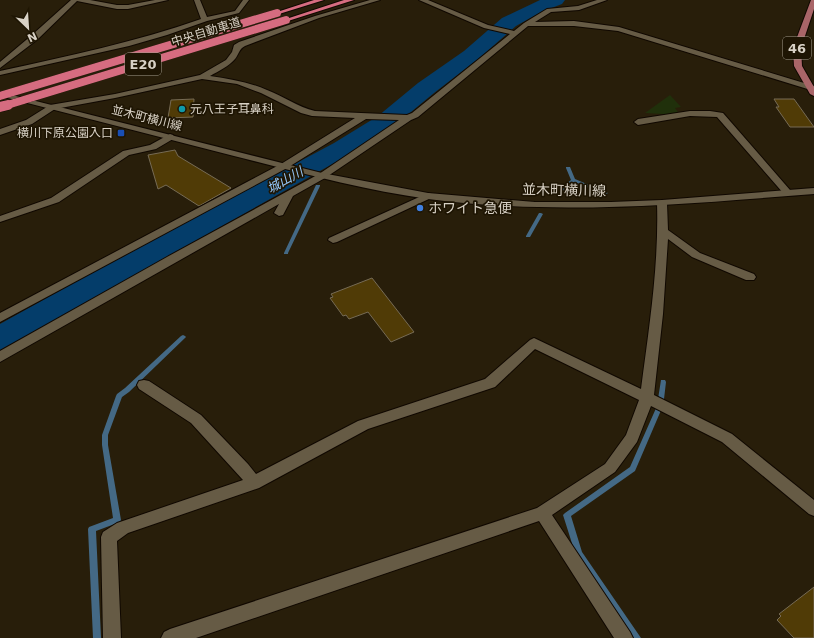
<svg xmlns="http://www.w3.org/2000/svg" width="814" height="638" font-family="'DejaVu Sans','Noto Sans JP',sans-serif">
  <rect width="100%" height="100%" fill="#281e0a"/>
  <path fill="#20300b" d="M670,95L681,107L675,108L680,115L645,113Z"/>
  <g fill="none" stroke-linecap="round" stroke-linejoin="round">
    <path fill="#446985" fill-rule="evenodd" d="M566,167H570L575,179L608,193L606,194H604L574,182L559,194H555V192L571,180L566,168Z
      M316,185H320V186L288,253V254H284V253Z
      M539,213H541L543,214L530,237H526V236Z
      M183,335L185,336L186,337L185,338L129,392L122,397L108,435V445L121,520L120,522L96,531L101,638H93L88,529L89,527L113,518L102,445V435L116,396L117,394L125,388L181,336Z
      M661,380H665L666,382L664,399L663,401H659L658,399Z
      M657,406H661L662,408L635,471L571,516L582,552L641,638H632L576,556L563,515L565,513L630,467Z"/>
    <path fill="#043d6a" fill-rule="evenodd" d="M540,0H565L562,4L541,12L516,26L478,59L434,93L394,126L352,153L133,276L12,348L0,351V324L111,262L334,143L378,116L418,83L464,51L502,18Z"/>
  </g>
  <path fill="#503b06" stroke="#766b55" d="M194,99L193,117L168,118L171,100Z
    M774,99H794L814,127H790L776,107H779Z
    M175,150L178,156L231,188L199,206L166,185L158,189L148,155Z
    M372,278L414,332L391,342L368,312L349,319L346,315L343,316L330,298L333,297L331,294Z
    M814,587V638H794L777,620L781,616L779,614Z"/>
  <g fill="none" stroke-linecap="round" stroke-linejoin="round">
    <defs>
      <path id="minor" d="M71,0H90L117,5H128L155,0H168L128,9H117L77,1L38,39L0,68V62L32,35Z
        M194,0H200L207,17L235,11L243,0H249L239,13L207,21L167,35L129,46L0,75V71C68,56 136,42 201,19Z
        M370,0H380L319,18L245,46C239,49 239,54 235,59C229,66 219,71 210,76C230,79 249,82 267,90C283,96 298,107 315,111L407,115L412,113L510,34L484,28L419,0H428L488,25L514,31L524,23L547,9L578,6L597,0H607L579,10L551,12L535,22L574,21L619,27L814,86V91L618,31L574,26H528L418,117L411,120L325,178L293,196L283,215L279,216L274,213L279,204L0,362V351L167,257L319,174L399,120L366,119L287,168L0,322V313L281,164L355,118L312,116L301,113L261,93L237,84L202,79L115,98L55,109L32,124L0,135V129L26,120L50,105L115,94L200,75L226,60L232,52L234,45L239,42L315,16Z
        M690,111H710L723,113L790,190L792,192L790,194H784L717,117L690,116L638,125L634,122L638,119Z
        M170,134L173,135L174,137L173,139L156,149L129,155L59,202L0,222V216L51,198L123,151L150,145Z
        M428,193L431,194L433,196L431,198L337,242L333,243L328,240L329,238Z
        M662,200L667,203L668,230L700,253L754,274L756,277L754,280H746L692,257L668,239L663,314L654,395L732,434L814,500V516L809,514L722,442L651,406L637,442L615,472L552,515L630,632L633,638H614L539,521L196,638H161L164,632L170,629L537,508L605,464L626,435L639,400L535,349L495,387L368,429L259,488L128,533L117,541L121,638H103L101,537L103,532L117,523L243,480L191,423L139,389L137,385L139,381L144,380L149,381L201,415L248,464L256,474L358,421L485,379L530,340L534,338L641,389C649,328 659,265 657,203Z"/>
      <path id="tertiary" d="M0,92L322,173L428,193L535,202H611L662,200L814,188V194C685,204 557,216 428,199C363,190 297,172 234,156C156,136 78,116 0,96Z"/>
      <path id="primary" d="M811,0H814V9L801,48L802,66L814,87V96L810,94L794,66L793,48Z"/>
      <path id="motorway" d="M314,0H324L279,14L274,13Z
        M344,0H354L288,21L283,20Z"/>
    </defs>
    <use href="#minor" stroke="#100800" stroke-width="2"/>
    <use href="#tertiary" stroke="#100800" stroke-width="2"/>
    <use href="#primary" stroke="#100800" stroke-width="2"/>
    <use href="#motorway" stroke="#100800" stroke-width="2"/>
    <use href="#minor" fill="#665b45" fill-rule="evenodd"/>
    <use href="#tertiary" fill="#665b45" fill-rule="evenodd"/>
    <use href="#primary" fill="#a96568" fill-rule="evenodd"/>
    <use href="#motorway" fill="#d66c80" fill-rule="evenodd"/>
    <defs>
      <path id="motorway-bridge-far1" d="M0,96L277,13
        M4,106L286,20"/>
      <path id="motorway-bridge" d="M0,107L8,105"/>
    </defs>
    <use href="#motorway-bridge-far1" stroke="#100800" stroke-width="8" stroke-linecap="butt"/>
    <use href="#motorway-bridge" stroke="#100800" stroke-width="11" stroke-linecap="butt"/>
    <use href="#motorway-bridge-far1" stroke="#d66c80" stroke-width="8"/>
    <use href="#motorway-bridge" stroke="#d66c80" stroke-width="10"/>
  </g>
  <circle fill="#0f9aa8" stroke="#1e1503" stroke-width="1.5" cx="182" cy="109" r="4"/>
  <rect fill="#1a4fb4" stroke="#1e1503" stroke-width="1.5" x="117" y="129" width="8" height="8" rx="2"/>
  <circle fill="#3f7fe0" stroke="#1e1503" stroke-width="1.5" cx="420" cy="208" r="4"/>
  <g text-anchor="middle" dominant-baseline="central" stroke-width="3.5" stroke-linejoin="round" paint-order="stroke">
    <g font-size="12" fill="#d8d1c5" stroke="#1e1503">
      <text transform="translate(206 32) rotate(-17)">中央自動車道</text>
      <text transform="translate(147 118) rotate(14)">並木町横川線</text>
    </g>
    <g font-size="12" fill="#d8d1c5" stroke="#1e1503" text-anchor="start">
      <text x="190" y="109">元八王子耳鼻科</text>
      <text x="113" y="133" text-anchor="end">横川下原公園入口</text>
    </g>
    <g fill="#1e1503" stroke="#a0998b" stroke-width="1">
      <rect x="783" y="37" width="28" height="22" rx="3"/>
      <rect x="125" y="53" width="36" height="22" rx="3"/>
    </g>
    <g font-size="13" font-weight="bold" fill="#d8d1c5">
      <text x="797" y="48">46</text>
      <text x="143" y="64">E20</text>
    </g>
    <g font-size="13" font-style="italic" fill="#95c7f9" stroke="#1e1503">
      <text transform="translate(285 180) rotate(-29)">城山川</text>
    </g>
    <g font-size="14" fill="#d8d1c5" stroke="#1e1503">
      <text transform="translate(564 190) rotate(1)">並木町横川線</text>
    </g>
    <g font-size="14" fill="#d8d1c5" stroke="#1e1503" text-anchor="start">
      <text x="428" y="208">ホワイト急便</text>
    </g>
  </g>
  <g transform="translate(28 28) rotate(155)" stroke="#1e1503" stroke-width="3" paint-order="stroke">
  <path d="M0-3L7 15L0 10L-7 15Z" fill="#d8d1c5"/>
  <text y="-6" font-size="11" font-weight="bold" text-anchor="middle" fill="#d8d1c5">N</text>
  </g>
</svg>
